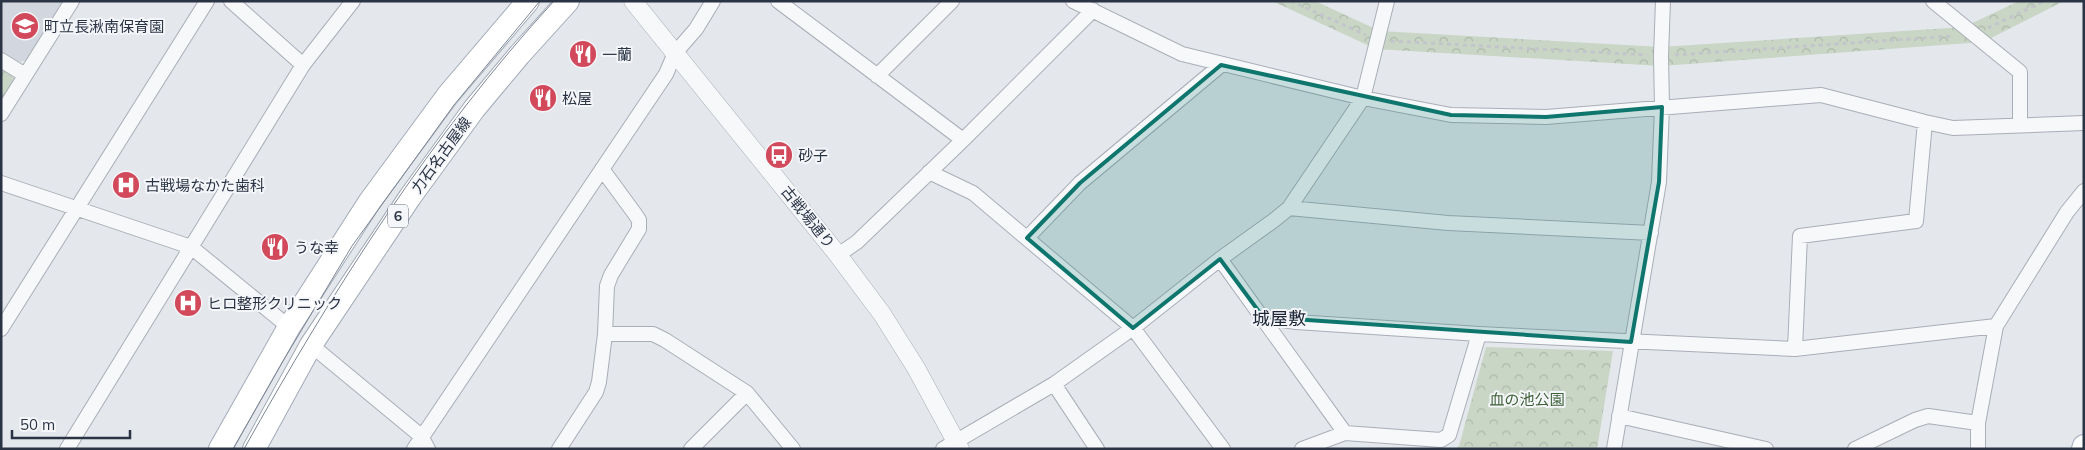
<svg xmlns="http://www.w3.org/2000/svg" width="2085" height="450" font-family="Mulish,'Noto Sans JP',sans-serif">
  <defs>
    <pattern id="park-crowns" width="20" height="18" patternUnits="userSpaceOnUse" patternTransform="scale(1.25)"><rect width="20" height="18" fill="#c9d6c5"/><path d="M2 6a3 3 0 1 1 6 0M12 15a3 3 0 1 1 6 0" fill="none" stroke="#adb8ab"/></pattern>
  </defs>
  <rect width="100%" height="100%" fill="#e4e7ec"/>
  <path fill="#d2d6de" d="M1,1H64L27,60L20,62L1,51Z"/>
  <path fill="url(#park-crowns)" d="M1272,1H1315L1380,31L1661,47L1964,27L2019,1H2064L1983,42L1661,66L1376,49Z
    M1,67L13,75L14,82L1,102Z
    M1486,347L1613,351L1597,449H1455L1459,446Z"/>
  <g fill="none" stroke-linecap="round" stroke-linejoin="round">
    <defs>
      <path id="minor" d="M231,1L303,65
        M778,1L963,140
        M1073,1L1182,54L1363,98L1451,115L1546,117L1821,95L1925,122L1953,128L2084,123
        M1933,1L2020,72V124
        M1,60L25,75
        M877,76L952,1
        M1,114L72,1
        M929,172L973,193L1133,328L1223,449
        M1,183L191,247L289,327
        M1289,208L1448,223L1651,233
        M1027,238L1080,183L1221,65
        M838,255L857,242L963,140L1093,10
        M1220,259L1345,433
        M1263,317L1296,322L1479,334L1795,349L1996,326
        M1,329L207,1
        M605,334H653L665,340L747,393L793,449
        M311,345L421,436L428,449
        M1795,349L1800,236L1916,221L1925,122
        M1054,384L1097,449
        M1619,416L1766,449
        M67,449L303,65L353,1
        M414,449L666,74L675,53L696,29L713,1
        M559,449L596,392L599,382L605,334L607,286L611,275L639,229V220L635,214L602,169
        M691,449L747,393
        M943,449L1054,384L1133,328L1220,259L1273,221L1289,208L1363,98L1387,1
        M1302,449L1345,433L1441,440L1449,435L1479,334
        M1614,449L1659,182L1662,107L1661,56L1663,1
        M1855,449L1915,420L1928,416L1978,423
        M1978,449V423L1996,326L2067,212L2084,191"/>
      <path id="tertiary" d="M633,1L838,255L882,314L916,368L960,449"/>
      <path id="primary" d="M220,449L289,327L370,201L448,95L528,1
        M254,449L311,345L410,197L474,109L520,54L568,1
        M2083,449L2084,446"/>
    </defs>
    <use href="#minor" stroke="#a9aeb7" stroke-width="16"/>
    <use href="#tertiary" stroke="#a9aeb7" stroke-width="19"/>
    <use href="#primary" stroke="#a3abb8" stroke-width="24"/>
    <path stroke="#c2c5cb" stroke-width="3" stroke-dasharray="4 4" stroke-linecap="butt" d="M1291,1L1366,35
      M1988,28L2044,1
      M1391,41L1647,55
      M1675,55L1954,36"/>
    <use href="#minor" stroke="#f7f8fa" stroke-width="14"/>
    <use href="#tertiary" stroke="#f7f8fa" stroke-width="18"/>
    <use href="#primary" stroke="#fff" stroke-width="22"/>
    <path stroke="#7d8696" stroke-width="1" d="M233,449L283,361L352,246L454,105L540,1
      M244,449C333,290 431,135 554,1"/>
  </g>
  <path fill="#0f766e" fill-opacity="0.2" stroke="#0f766e" stroke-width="4" stroke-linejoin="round" d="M1221,65L1451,115L1546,117L1662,107L1659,182L1631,342L1263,317L1220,259L1133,328L1027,238L1080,183Z"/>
  <defs>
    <symbol id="school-disc" viewBox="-11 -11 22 22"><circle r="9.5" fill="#d1495b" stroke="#f4f6f9"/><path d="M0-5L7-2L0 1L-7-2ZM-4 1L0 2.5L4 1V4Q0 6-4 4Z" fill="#fff"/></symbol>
    <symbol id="restaurant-disc" viewBox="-11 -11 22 22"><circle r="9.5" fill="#d1495b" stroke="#f4f6f9"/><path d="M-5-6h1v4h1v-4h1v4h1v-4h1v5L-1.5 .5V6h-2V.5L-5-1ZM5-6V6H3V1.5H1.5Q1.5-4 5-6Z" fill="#fff"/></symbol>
    <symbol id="bus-disc" viewBox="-11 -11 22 22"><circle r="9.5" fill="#d1495b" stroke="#f4f6f9"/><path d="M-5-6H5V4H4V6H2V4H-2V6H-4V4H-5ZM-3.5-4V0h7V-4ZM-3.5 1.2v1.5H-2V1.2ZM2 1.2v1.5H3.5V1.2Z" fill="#fff"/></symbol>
    <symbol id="hospital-disc" viewBox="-11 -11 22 22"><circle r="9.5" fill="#d1495b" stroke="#f4f6f9"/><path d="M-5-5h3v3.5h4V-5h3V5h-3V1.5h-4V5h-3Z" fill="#fff"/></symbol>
  </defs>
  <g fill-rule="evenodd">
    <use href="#school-disc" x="9" y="10" width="32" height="32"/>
    <use href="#restaurant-disc" x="567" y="38" width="32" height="32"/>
    <use href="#restaurant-disc" x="527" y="82" width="32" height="32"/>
    <use href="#bus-disc" x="763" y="139" width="32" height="32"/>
    <use href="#hospital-disc" x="110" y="169" width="32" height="32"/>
    <use href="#restaurant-disc" x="259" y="231" width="32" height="32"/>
    <use href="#hospital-disc" x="172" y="287" width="32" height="32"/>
  </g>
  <g text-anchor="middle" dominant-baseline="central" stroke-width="4" stroke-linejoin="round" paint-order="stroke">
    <rect fill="#f4f6f9" stroke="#676e7b" stroke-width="1" x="388" y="204.5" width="20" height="23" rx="4"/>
    <g font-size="14" font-weight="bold" fill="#2b3445">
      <text x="398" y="216">6</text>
    </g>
    <g font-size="15" fill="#2b3445" stroke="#f4f6f9" text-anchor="start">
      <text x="44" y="26">町立長湫南保育園</text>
      <text x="602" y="54">一蘭</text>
      <text x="562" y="98">松屋</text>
      <text x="798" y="155">砂子</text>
      <text x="145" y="185">古戦場なかた歯科</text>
      <text x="294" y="247">うな幸</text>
      <text x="207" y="303">ヒロ整形クリニック</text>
    </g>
    <g font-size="15" fill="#2b3445" stroke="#f4f6f9">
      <text transform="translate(441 155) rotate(-54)">力石名古屋線</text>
      <text transform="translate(808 217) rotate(51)">古戦場通り</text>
    </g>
    <g font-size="15" fill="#3f6138" stroke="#f4f6f9">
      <text x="1527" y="399">血の池公園</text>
    </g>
    <g font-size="18" fill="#1d2536" stroke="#f4f6f9">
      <text x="1279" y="318">城屋敷</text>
    </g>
  </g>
  <rect width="2085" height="450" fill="none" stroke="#2b3445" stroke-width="5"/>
  <path d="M12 430v8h118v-8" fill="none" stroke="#2b3445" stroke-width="2.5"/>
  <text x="20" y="430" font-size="15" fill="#2b3445" stroke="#f4f6f9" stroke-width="4" paint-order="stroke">50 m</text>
</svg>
